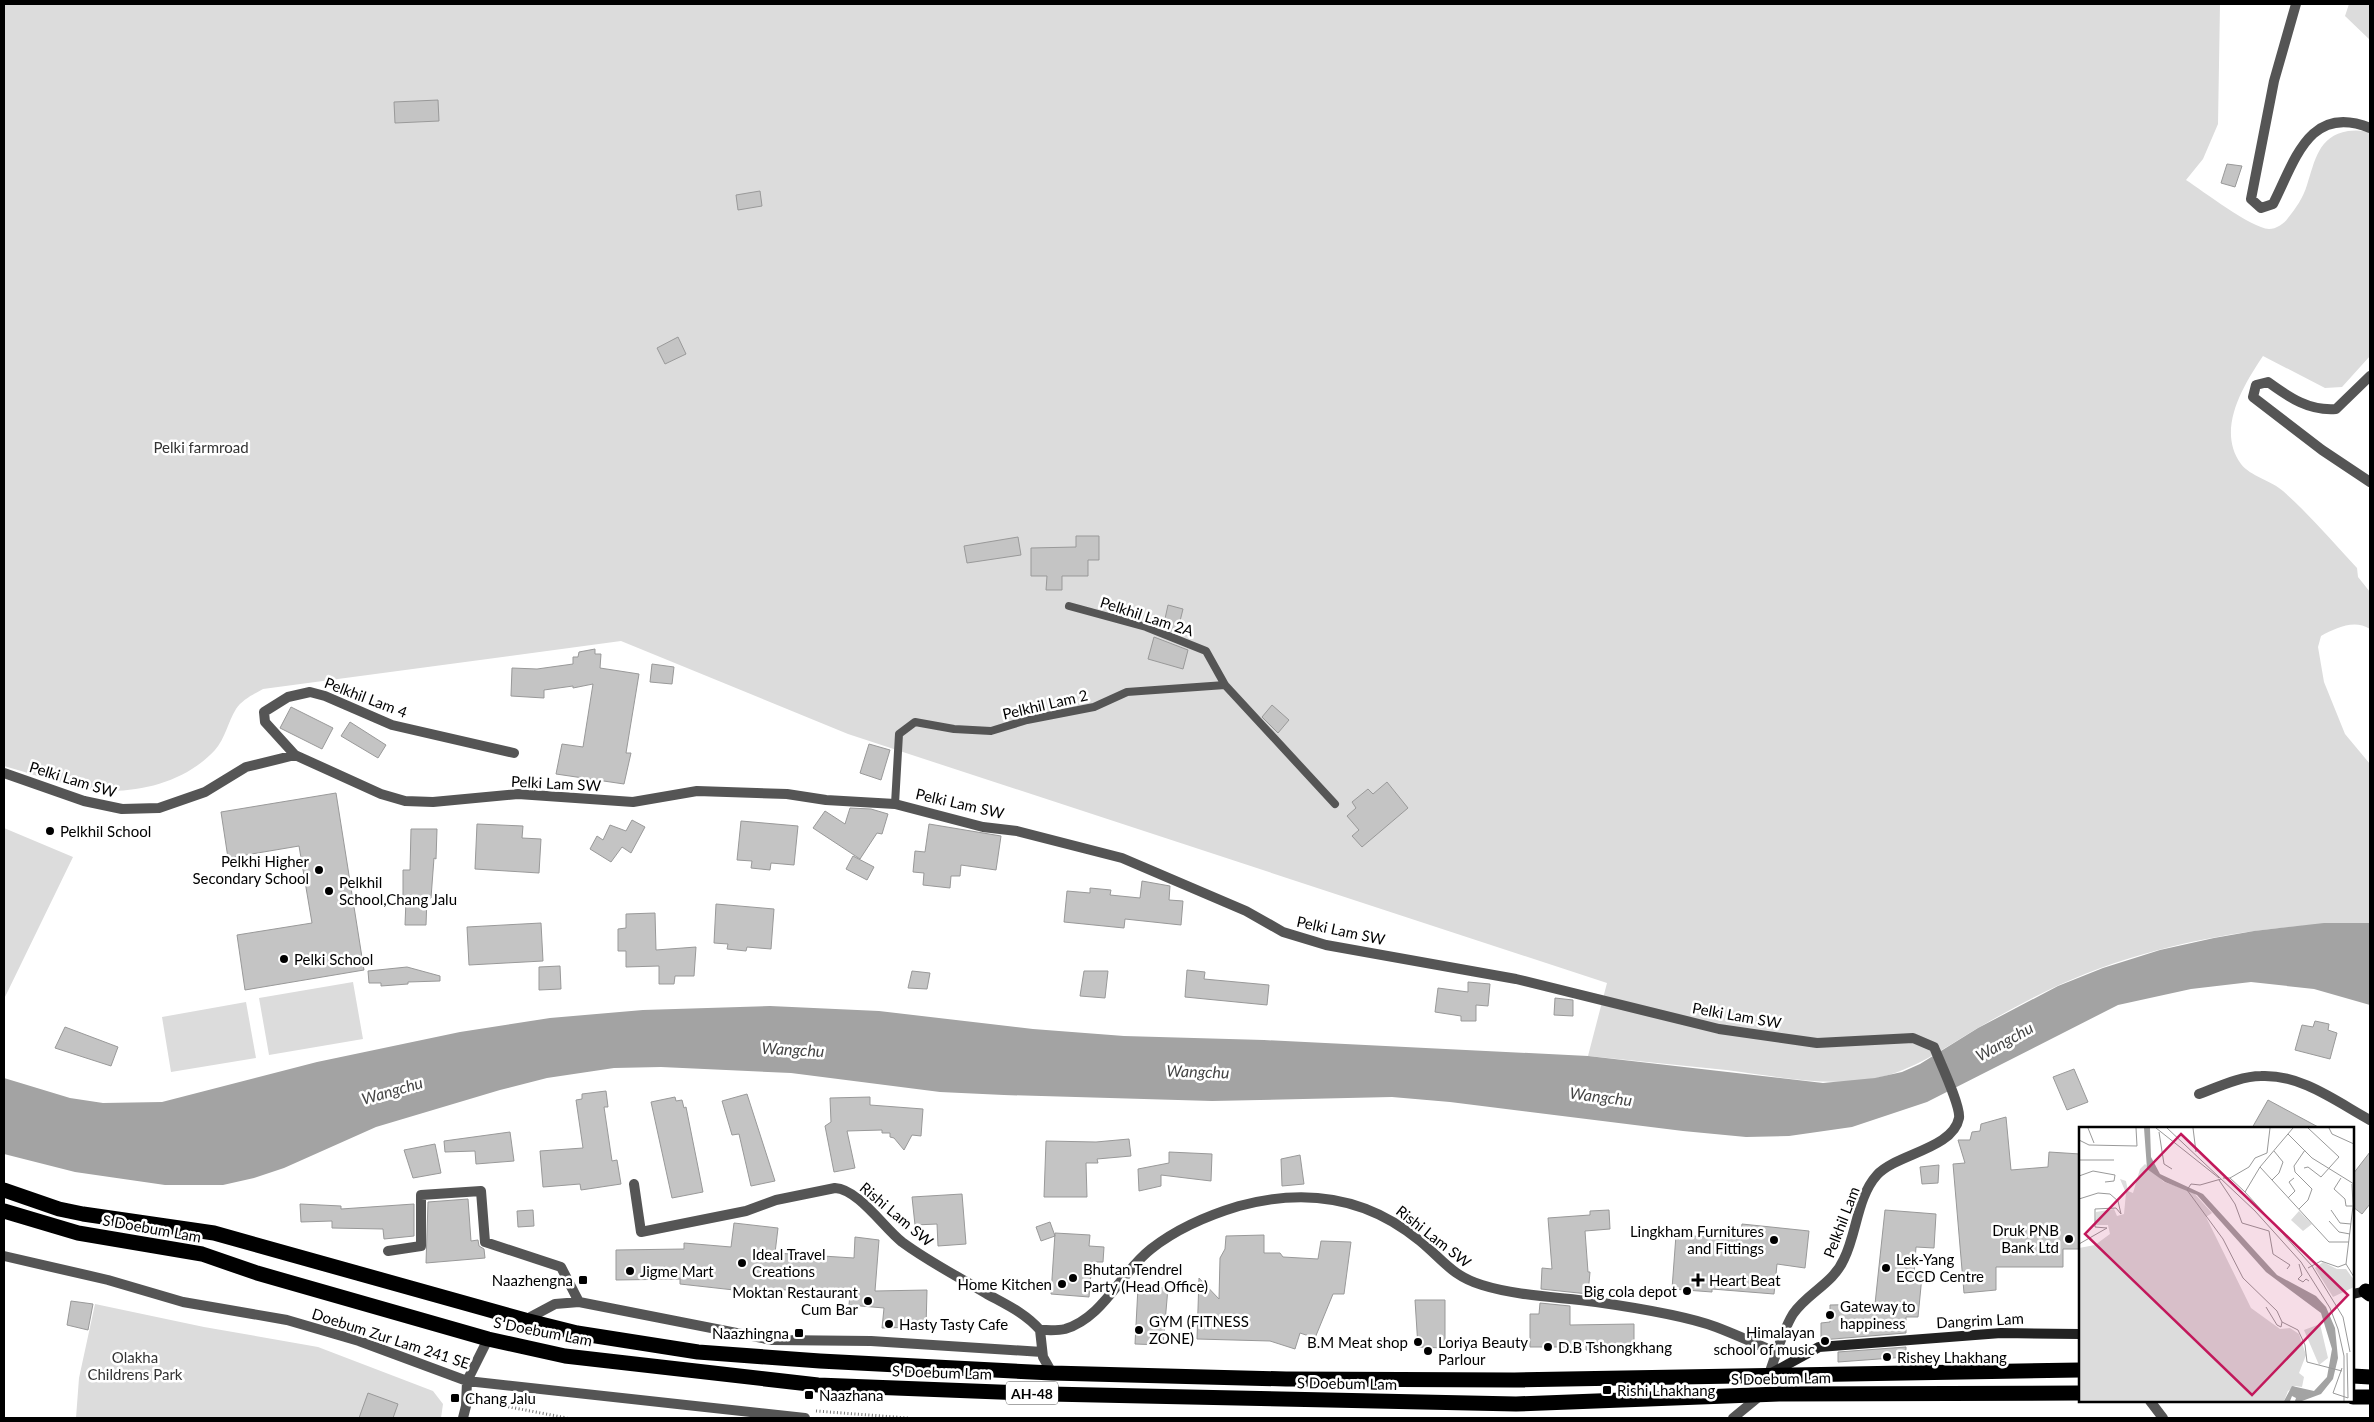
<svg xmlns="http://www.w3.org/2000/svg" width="2374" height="1422" font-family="Lato,sans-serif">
  <rect width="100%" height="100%" fill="#fff"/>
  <path fill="#dcdcdc" d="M4,4H2220L2218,124L2203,159L2186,180C2203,191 2251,228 2269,229C2276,229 2284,224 2288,218C2296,208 2303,198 2307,185C2315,161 2318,136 2348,131C2355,130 2363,130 2370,133V356L2342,387L2325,388L2263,356C2243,386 2216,430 2241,464C2250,476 2272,481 2283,491C2309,514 2333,542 2357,568L2358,577L2370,592V629C2354,619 2336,628 2321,636L2318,647L2324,682L2345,734L2370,764V923C2265,924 2156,941 2059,985C2031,998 2002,1014 1976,1029C1943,1049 1914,1070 1877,1078C1827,1088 1776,1076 1726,1070C1680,1065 1634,1061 1588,1056L1607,983L848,734L621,641L263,689C254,694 242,700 236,709C228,722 225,739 215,750C183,785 127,797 81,788C55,782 29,773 4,766Z
    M2349,4H2370V40L2345,16Z
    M4,828L73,857L4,999Z
    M353,982L363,1039L269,1055L259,998Z
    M246,1002L256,1058L171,1072L162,1017Z
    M95,1304L204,1327L318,1347L433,1391L443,1404L441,1418H76L79,1378Z"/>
  <path fill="#a3a3a3" d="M2324,923H2370V1005L2314,989L2251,982L2191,989L2118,1005L1927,1102L1852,1127L1789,1136L1746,1137L1683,1131L1450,1102L1392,1097L1212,1101L1004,1095L940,1092L791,1073L661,1067L614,1068L547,1078L500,1090L376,1127L284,1168L254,1178L223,1185H165L75,1172L4,1154V1078L70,1098L103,1103L162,1102L317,1062L460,1032L550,1018L643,1010L770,1006L879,1011L1033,1029L1124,1036L1264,1040L1588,1056L1823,1083L1875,1078L1902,1072L1920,1064L1978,1028L2058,986L2103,968L2160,950L2214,938L2254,931Z"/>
  <path fill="#c4c4c4" stroke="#999" d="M438,100L439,121L395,123L394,102Z
    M2227,164L2242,166L2235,187L2221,183Z
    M760,191L762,206L738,210L736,195Z
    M678,337L686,354L665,364L657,348Z
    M1076,536H1099V560H1088V576H1062V590H1046L1047,576H1031V548L1076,547Z
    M1018,537L1021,555L967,563L964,546Z
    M1168,605L1183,609L1177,633L1163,628Z
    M1154,637L1188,650L1183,669L1148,659Z
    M595,649V654H601L600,668L639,674L626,753H631L624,784L556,774L562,744L583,747L593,684L573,688V686L544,690V698L511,696L512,668L537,669L573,664V657H578L579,652Z
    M652,664L674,667L672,684L650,682Z
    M1272,705L1289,720L1278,733L1262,717Z
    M291,707L333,728L322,749L280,728Z
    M350,722L386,745L378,758L341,736Z
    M869,744L890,750L881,780L860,773Z
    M1387,782L1408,808L1362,847L1352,836L1359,830L1347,816L1356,808L1352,802L1368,789L1373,794Z
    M336,793L364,970L245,990L237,935L312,923L299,846L228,858L221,812Z
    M850,808L871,809L888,814L882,834L877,833L860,859L813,828L825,811L845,824Z
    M632,820L645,827L631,853L622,847L611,862L590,849L597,836L603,840L610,825L626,831Z
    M741,821L798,826L794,865L771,863L770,870L751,868L752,861L737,860Z
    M477,824L523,826L522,838L541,839L539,873L475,869Z
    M929,824L1001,836L996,870L961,865L960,876H951L950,888L923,885L924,873L913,872L915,851L925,852Z
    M411,829H437L436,859L434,858L431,898H427L426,925H405L406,900H403V870H410Z
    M853,856L874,867L867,880L846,869Z
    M1142,881L1170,886L1169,900L1183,901L1181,925L1125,919L1124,928L1064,922L1067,891L1090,893V888L1111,890L1110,895L1140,898Z
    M716,904L774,909L771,949L747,947L746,951L727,949L728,944L714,943Z
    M655,913L656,950L696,947L694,976H675L674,984H659V966L626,967V951H618V929L626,928V914Z
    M541,923L543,961L469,965L467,927Z
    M560,966L561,989L539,990V967Z
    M407,967L440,976V981L408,982V984L381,986V983H369L368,971Z
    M1187,970L1205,972L1204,979L1269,985L1267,1005L1185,997Z
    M912,971L930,973L927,989L908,988Z
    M1084,971H1108L1105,998L1080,996Z
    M1468,982L1490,984L1488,1006L1476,1005V1021H1461V1016L1435,1012L1438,988L1468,992Z
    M1555,998L1573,1000V1016L1554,1015Z
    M2315,1021L2329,1024L2328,1030L2337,1033L2330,1059L2295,1050L2302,1025L2313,1027Z
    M65,1027L118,1047L111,1066L55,1048Z
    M2074,1069L2088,1102L2067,1110L2053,1077Z
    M606,1091L608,1107H604L612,1161L617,1160L621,1184L581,1190L580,1184L543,1187L540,1151L583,1148L576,1100L582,1099V1094Z
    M747,1094L775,1181L751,1186L739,1134L732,1135L722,1101Z
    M675,1097L676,1101L682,1100L684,1108L686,1107L703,1192L672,1198L651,1102Z
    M870,1097V1105L923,1109L921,1136L912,1135L904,1150L894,1138L890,1137V1133H882V1130L847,1131L855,1168L834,1172L825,1126L831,1122L830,1098Z
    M2268,1100L2320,1128H2252Z
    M2006,1117L2011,1170L2048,1167L2049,1152L2080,1154L2079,1249H2063V1267H1996V1290L1964,1293L1953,1164L1965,1163L1958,1140H1970L1972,1132L1980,1131L1981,1124Z
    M510,1132L514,1161L476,1164L475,1151L445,1152L444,1141Z
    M1129,1139L1131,1156L1097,1159L1098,1163H1086L1087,1197H1044L1046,1141L1096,1142Z
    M435,1144L441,1173L413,1178L404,1150Z
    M1169,1152L1212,1154L1211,1181L1161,1175V1186L1139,1191L1138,1169L1169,1163Z
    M2370,1152V1204L2362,1214L2353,1207V1174Z
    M1300,1155L1304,1184L1282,1186L1281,1159Z
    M1939,1165L1938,1183L1922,1184L1920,1167Z
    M962,1194L966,1244L938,1246L937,1224L915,1225L912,1197Z
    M468,1199L471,1241L478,1240L479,1246L484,1249L485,1258L426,1263L428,1202Z
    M300,1204L341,1206V1209L414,1204V1236L384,1239L383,1229L332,1228V1221L301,1222Z
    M533,1210L534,1226L518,1227L517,1211Z
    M1609,1210L1610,1229L1585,1231L1588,1272H1590L1588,1294L1541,1289L1542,1268L1552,1269L1548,1218L1590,1215V1211Z
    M1885,1210L1936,1214L1934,1248L1916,1247L1914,1275L1922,1276L1918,1317H1906V1333L1821,1340V1323L1830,1322V1305L1875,1304Z
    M1050,1222L1055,1236L1041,1241L1036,1227Z
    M734,1223L778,1228L775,1253L854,1258L855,1237L879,1240L875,1291L927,1290L926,1327L882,1328L884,1308L849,1305L850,1294L771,1289L770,1294L680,1284V1279L616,1280V1250L684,1249V1243L731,1247Z
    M1742,1224L1809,1231L1805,1268L1777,1264L1774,1294L1712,1289V1292L1672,1289L1676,1235L1740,1239Z
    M1055,1233L1090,1235L1089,1246L1104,1247L1103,1262H1092L1089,1297L1051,1294Z
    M1264,1235V1253H1280L1283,1257L1318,1259L1321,1241L1351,1242L1344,1294H1333L1315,1338L1300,1333L1295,1349L1270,1341L1197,1339L1199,1278L1219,1299L1220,1258L1225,1249L1226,1236Z
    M1138,1287L1168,1288L1163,1345L1135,1344Z
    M1415,1300H1445V1348L1418,1347Z
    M71,1301L93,1304L88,1330L67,1325Z
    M1540,1303L1570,1306V1325L1634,1324V1349L1586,1350V1344L1565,1347H1530V1314H1539Z
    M1906,1347V1357L1838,1362V1352Z
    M368,1393L398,1404L393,1418H359Z"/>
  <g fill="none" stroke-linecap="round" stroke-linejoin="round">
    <path stroke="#777" stroke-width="3" stroke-dasharray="1 2.5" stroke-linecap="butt" d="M500,1397L499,1405L567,1418
      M816,1411L908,1418"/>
    <path stroke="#555" stroke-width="8" d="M1069,606L1146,627L1206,651L1225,685L1335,804
      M895,804L899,734L915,722L954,729L991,731L1027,720L1094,707L1127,692L1225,685"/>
    <path stroke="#555" stroke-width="10" d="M2296,4L2274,81L2251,199L2261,208L2273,204C2295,161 2309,103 2370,128
      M2370,376L2336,409C2309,411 2290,398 2268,382L2256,385L2253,397L2322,450L2370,482
      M295,755L265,722L264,712L288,697L310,692L325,696L392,725L514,753
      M4,773L84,801L122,809L159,808L205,792L246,767L295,755L381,794L405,801L433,802L518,794L633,802L697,791L787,794L826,800L895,804L983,827L1017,831L1122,858L1246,911L1283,932L1326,945L1516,979L1719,1029L1817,1043L1913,1038L1934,1047C1939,1060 1961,1106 1959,1118C1953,1149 1896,1154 1877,1175C1857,1197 1857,1233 1844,1259C1833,1284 1807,1293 1793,1314C1782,1332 1776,1355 1769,1374
      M2199,1094C2218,1087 2241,1076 2261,1076C2301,1074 2337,1102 2370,1120
      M634,1184L641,1232L746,1211L776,1200L835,1188C858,1189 884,1228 902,1242C929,1262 959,1277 987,1294C1007,1305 1025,1313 1040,1330
      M388,1251L421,1246V1195L481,1191L485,1242L561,1267L579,1302
      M4,1256L108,1280L183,1302L287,1320L359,1341L467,1381L805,1418
      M525,1320L555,1304L579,1302L772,1340L871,1341L1042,1352
      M1040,1330C1048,1330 1057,1331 1065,1329C1104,1317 1120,1273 1151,1249C1175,1230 1209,1215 1239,1206C1305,1188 1367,1197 1420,1241C1443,1260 1452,1276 1482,1285C1517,1296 1560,1297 1596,1302C1631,1307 1684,1315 1716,1327C1737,1335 1757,1344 1777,1353
      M1040,1330L1043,1357L1052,1373
      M2150,1401L2163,1418
      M463,1418L466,1406L467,1381L488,1339
      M1733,1418L1761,1395"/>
    <path stroke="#222" stroke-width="10" d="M2353,1294L2370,1290
      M1770,1374L1819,1347L2001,1333L2080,1334"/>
    <path stroke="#000" stroke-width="15" d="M4,1190L59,1209L83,1214L214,1233L525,1320L577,1333L698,1352L820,1361L1052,1373L1286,1379L1514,1380L2080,1370
      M4,1211L78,1233L202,1254L257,1273L488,1339L565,1356L818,1385L1049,1394L1516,1404L1779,1394L2080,1393
      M2366,1291L2370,1294
      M2353,1376L2370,1377
      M2353,1397H2370"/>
  </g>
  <g fill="#000" stroke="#fff" stroke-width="2">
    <circle cx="50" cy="831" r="5"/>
    <circle cx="319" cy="870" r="5"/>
    <circle cx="329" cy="891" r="5"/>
    <circle cx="284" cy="959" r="5"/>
    <circle cx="2069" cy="1239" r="5"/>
    <circle cx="1774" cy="1240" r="5"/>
    <circle cx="742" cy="1263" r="5"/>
    <circle cx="1886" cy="1268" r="5"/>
    <circle cx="630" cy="1271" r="5"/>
    <circle cx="1073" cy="1278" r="5"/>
    <rect x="578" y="1275" width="10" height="10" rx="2.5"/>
    <path d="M1695.5 1272.5h5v5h5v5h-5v5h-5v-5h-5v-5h5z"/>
    <circle cx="1062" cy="1284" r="5"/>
    <circle cx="1687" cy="1291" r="5"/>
    <circle cx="868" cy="1301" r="5"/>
    <circle cx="1830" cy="1315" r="5"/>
    <circle cx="889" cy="1324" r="5"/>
    <circle cx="1139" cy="1330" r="5"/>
    <rect x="794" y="1328" width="10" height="10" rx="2.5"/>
    <circle cx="1825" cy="1341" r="5"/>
    <circle cx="1418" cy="1342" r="5"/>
    <circle cx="1548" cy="1347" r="5"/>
    <circle cx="1428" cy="1351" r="5"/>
    <circle cx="1887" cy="1357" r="5"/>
    <rect x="1602" y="1385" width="10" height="10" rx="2.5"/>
    <rect x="804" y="1390" width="10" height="10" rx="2.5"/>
    <rect x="450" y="1393" width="10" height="10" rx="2.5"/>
  </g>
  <g text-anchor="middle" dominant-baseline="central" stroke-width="5" stroke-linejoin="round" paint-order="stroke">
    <rect fill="#fff" stroke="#4c4c4c" stroke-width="1" x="1006" y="1381.5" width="52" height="23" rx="4"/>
    <g font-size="14" font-weight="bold" fill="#000">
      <text x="1032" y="1393">AH-48</text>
    </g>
    <g font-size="15" fill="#333" stroke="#fff">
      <text x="201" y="447">Pelki farmroad</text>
      <text x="135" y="1357">Olakha<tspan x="135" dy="17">Childrens Park</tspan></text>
    </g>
    <g font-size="15" fill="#000" stroke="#fff">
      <text transform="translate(1147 616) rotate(18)">Pelkhil Lam 2A</text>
      <text transform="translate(366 697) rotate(21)">Pelkhil Lam 4</text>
      <text transform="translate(1045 704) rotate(-13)">Pelkhil Lam 2</text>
      <text transform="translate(73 779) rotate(17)">Pelki Lam SW</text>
      <text transform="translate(556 783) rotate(3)">Pelki Lam SW</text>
      <text transform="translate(960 803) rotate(13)">Pelki Lam SW</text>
      <text transform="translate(1341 930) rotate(12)">Pelki Lam SW</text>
      <text transform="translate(1737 1015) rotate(10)">Pelki Lam SW</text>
      <text transform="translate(897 1214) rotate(40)">Rishi Lam SW</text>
      <text transform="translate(1841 1222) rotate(-69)">Pelkhil Lam</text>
      <text transform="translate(152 1228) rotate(10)">S Doebum Lam</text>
      <text transform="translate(1434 1236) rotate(38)">Rishi Lam SW</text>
      <text transform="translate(1980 1320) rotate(-3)">Dangrim Lam</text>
      <text transform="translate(543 1331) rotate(11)">S Doebum Lam</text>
      <text transform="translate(391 1338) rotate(18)">Doebum Zur Lam 241 SE</text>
      <text transform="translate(942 1372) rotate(2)">S Doebum Lam</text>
      <text transform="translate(1781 1378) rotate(-1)">S Doebum Lam</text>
      <text transform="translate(1347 1383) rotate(1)">S Doebum Lam</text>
    </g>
    <g font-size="15" fill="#000" stroke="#fff" text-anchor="start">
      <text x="60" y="831">Pelkhil School</text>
      <text x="309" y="861" text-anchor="end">Pelkhi Higher<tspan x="309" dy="17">Secondary School</tspan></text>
      <text x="339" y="882">Pelkhil<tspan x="339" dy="17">School,Chang Jalu</tspan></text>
      <text x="294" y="959">Pelki School</text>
      <text x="2059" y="1230" text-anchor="end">Druk PNB<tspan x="2059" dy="17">Bank Ltd</tspan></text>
      <text x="1764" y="1231" text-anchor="end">Lingkham Furnitures<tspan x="1764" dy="17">and Fittings</tspan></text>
      <text x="752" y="1254">Ideal Travel<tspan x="752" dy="17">Creations</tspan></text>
      <text x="1896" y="1259">Lek-Yang<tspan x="1896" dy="17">ECCD Centre</tspan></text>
      <text x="1083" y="1269">Bhutan Tendrel<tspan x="1083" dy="17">Party (Head Office)</tspan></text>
      <text x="640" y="1271">Jigme Mart</text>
      <text x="573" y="1280" text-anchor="end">Naazhengna</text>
      <text x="1709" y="1280">Heart Beat</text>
      <text x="1052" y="1284" text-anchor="end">Home Kitchen</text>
      <text x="1677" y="1291" text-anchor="end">Big cola depot</text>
      <text x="858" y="1292" text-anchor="end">Moktan Restaurant<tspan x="858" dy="17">Cum Bar</tspan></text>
      <text x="1840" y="1306">Gateway to<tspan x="1840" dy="17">happiness</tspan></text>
      <text x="1149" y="1321">GYM (FITNESS<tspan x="1149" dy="17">ZONE)</tspan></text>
      <text x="899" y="1324">Hasty Tasty Cafe</text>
      <text x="1815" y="1332" text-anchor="end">Himalayan<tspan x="1815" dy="17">school of music</tspan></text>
      <text x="789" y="1333" text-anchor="end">Naazhingna</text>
      <text x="1408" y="1342" text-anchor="end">B.M Meat shop</text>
      <text x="1438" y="1342">Loriya Beauty<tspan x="1438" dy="17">Parlour</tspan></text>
      <text x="1558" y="1347">D.B Tshongkhang</text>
      <text x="1897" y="1357">Rishey Lhakhang</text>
      <text x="1617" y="1390">Rishi Lhakhang</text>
      <text x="819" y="1395">Naazhana</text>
      <text x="465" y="1398">Chang Jalu</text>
    </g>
    <g font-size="16" font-style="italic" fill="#444" stroke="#fff">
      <text transform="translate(2004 1041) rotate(-29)">Wangchu</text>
      <text transform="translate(793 1049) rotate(3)">Wangchu</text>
      <text transform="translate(1198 1071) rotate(2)">Wangchu</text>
      <text transform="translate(392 1090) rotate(-16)">Wangchu</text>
      <text transform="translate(1601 1096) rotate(7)">Wangchu</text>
    </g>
  </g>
  <g transform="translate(2079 1127)">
    <rect width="275" height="275" fill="#fff"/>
    <path d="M66,37L85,55L114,65L133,86L127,90L172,181L201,202L211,201L220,207L227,228L220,246L225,250L223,260L216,259L209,264L205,274H0V121L16,118L31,107L29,98H16L17,85L35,82L38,89L45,87L47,66L41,52L47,54L49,64L54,66L61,42ZM220,84L233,97L224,104L212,93ZM244,135L258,142H267L275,153V160L254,170L236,141ZM241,197L249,231L240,238L225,203Z" fill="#dcdcdc"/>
    <path d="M65,1H71L72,30L81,47L124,67L198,148L237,169L247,180L256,201L259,231L254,252L242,267L223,274H216L217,271L213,269L211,274H205L213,259L235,264L248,250L253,222L242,186L187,145L118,68L86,55L68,42Z" fill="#a3a3a3"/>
    <path fill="none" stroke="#999" stroke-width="1" d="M9,1L15,16M77,1L140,51M88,1L176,84L222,135L251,181L259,202L265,229V274M114,1L117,25M229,1L260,30L242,50M250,1L253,7L275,17M80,5L85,37L93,42M209,7L233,31L275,57M0,13L10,18L58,19L57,1M226,23L215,39L216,45L233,62M0,33H35M181,40L250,115H270M225,41L229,40L242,50M0,49L14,44L36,48L35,54L26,55M144,51H151L166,65L233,139L264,190L271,225M151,51L170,40L176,31L188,26L191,1M262,51L255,62L266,72L267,79H274M142,52L121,58L112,57L108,63L144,112L164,151L198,184L203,195L219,203L226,218L228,235L263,244M140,53L156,77L163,96L190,104M193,53L200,46L204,35L195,24M166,65L181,40L214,1M209,71L216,64L210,55L215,51M0,72L19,66L31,67L39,74L42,87L37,81L16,82V100L28,101L0,117M220,82L229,73L233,62M252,83L261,96L272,97M250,94L260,105L271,107M190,104L194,127L211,138L208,142M220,137L223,148L219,152L224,155L227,152L230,154M267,137L274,79L273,57M267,137L275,150M229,141L242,134L259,140L267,137M187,180L198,198L202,200L203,195M263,241L254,266L269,271L268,226"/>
    <path fill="#c2185b" fill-opacity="0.15" stroke="#c2185b" stroke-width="2.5" d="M102,7L269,168L173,268L6,107Z"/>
    <rect width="275" height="275" fill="none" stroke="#000" stroke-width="2.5"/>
  </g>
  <rect width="2374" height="1422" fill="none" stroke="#000000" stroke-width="10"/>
</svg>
